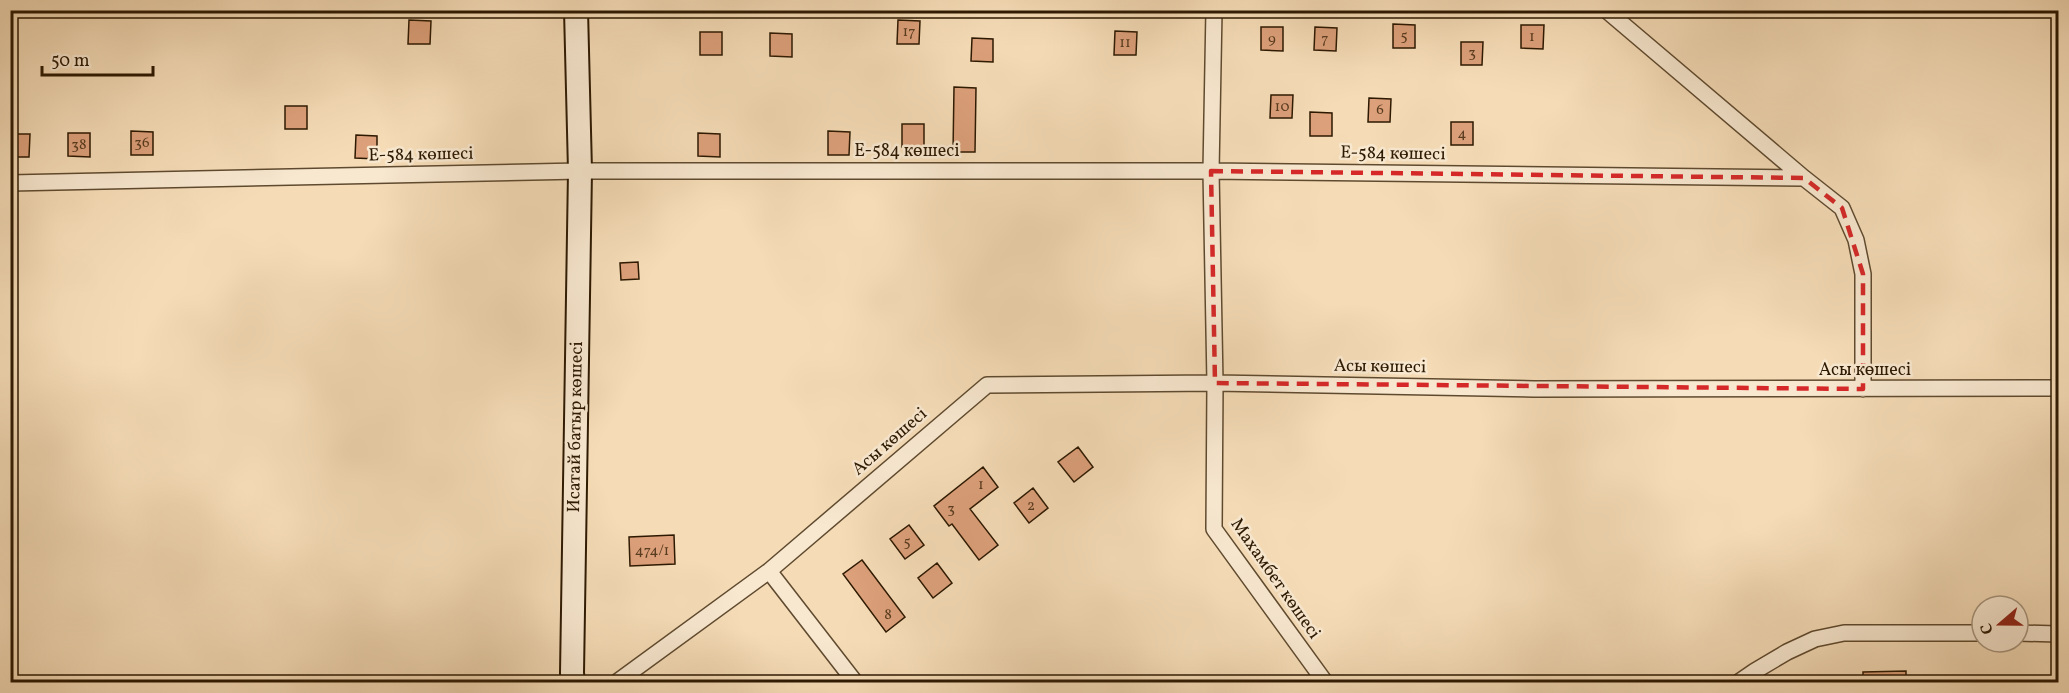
<svg xmlns="http://www.w3.org/2000/svg" width="2069" height="693" font-family="Vollkorn,serif">
  <rect width="100%" height="100%" fill="#f5dcb7"/>
  <filter id="stains"><feTurbulence type="fractalNoise" baseFrequency=".00333" numOctaves="4"/><feColorMatrix values="0 0 0 0 .2 0 0 0 0 .09 0 0 0 0 .02 0 0 0 .5 -.17"/></filter>
  <radialGradient id="worn" r=".72"><stop offset=".6" stop-color="#630" stop-opacity="0"/><stop offset="1" stop-color="#630" stop-opacity=".3"/></radialGradient>
  <path fill="#dca07a" stroke="#2d1902" stroke-width="1.5" d="M409,20L431,21L430,44H408Z
    M898,20L920,21L919,44H897Z
    M1393,24L1415,25V48H1393Z
    M1521,25H1544L1543,49L1521,48Z
    M1261,27H1283V51L1261,50Z
    M1315,27L1337,28L1336,51L1314,50Z
    M1115,31L1137,32L1136,55H1114Z
    M700,32H722V55H700Z
    M770,33L792,34V57L770,56Z
    M972,38L993,39V62L971,61Z
    M1461,42H1483L1482,65H1461Z
    M954,87L976,88L975,152H953Z
    M1271,95H1293L1292,118H1270Z
    M1369,98L1391,99L1390,122H1368Z
    M285,106H307V129H285Z
    M1310,112L1332,113V136H1310Z
    M1451,122H1473V145H1451Z
    M902,124H924V147H902Z
    M131,131L153,132V155H131Z
    M828,131L850,132L849,155H828Z
    M68,133H90V157L68,156Z
    M698,133L720,134V157L698,156Z
    M10,134H30L29,157H10Z
    M356,135L377,136V159L355,158Z
    M638,262L639,279L621,280L620,263Z
    M1078,447L1093,467L1074,482L1058,462Z
    M983,467L998,487L970,509L998,545L979,560L952,524L949,526L934,506Z
    M1033,488L1048,508L1029,523L1014,503Z
    M909,525L924,545L905,559L890,539Z
    M674,535L675,564L630,566L629,537Z
    M862,560L905,617L886,632L843,574Z
    M937,563L952,583L933,598L918,578Z
    M1906,671V682H1863V672Z"/>
  <g fill="none" stroke-linecap="round" stroke-linejoin="round">
    <defs>
      <path id="street" d="M1214,10L1211,171L1215,383L1214,529L1325,682
        M1606,10L1804,178L1842,208L1856,240L1863,274V389
        M10,183L580,171H1211L1804,178
        M769,571L855,682
        M2018,633L2058,634
        M617,682L769,571L987,385L1215,383L1534,389L2058,388
        M1739,682L1755,671L1787,652L1815,639L1844,633H1982"/>
      <path id="secondary" d="M573,682L572,673L580,171L576,10"/>
    </defs>
    <use href="#street" stroke="#5f4a2f" stroke-width="18"/>
    <use href="#secondary" stroke="#2d1902" stroke-width="26"/>
    <use href="#street" stroke="#f8e8d0" stroke-width="15"/>
    <use href="#secondary" stroke="#f8e8d0" stroke-width="22"/>
  </g>
  <path fill="none" stroke="#d62828" stroke-width="4.5" stroke-dasharray="12 8" stroke-linejoin="round" d="M1211,171L1804,178L1842,208L1863,274V389L1215,383Z"/>
  <g text-anchor="middle" dominant-baseline="central" stroke-width="5" stroke-linejoin="round" paint-order="stroke">
    <g font-size="15" fill="#593b20">
      <text x="909" y="32">17</text>
      <text x="1404" y="36">5</text>
      <text x="1532" y="37">1</text>
      <text x="1272" y="39">9</text>
      <text x="1325" y="39">7</text>
      <text x="1125" y="43">11</text>
      <text x="1472" y="53">3</text>
      <text x="1282" y="107">10</text>
      <text x="1380" y="110">6</text>
      <text x="1462" y="134">4</text>
      <text x="142" y="143">36</text>
      <text x="79" y="145">38</text>
      <text x="981" y="485">1</text>
      <text x="1031" y="506">2</text>
      <text x="951" y="509">3</text>
      <text x="907" y="542">5</text>
      <text x="652" y="551">474/1</text>
      <text x="888" y="615">8</text>
    </g>
    <g font-size="18" fill="#2d1902" stroke="#f8e8d0">
      <text x="907" y="151">Е-584 көшесі</text>
      <text transform="translate(1393 154) rotate(1)">Е-584 көшесі</text>
      <text transform="translate(421 155) rotate(-1)">Е-584 көшесі</text>
      <text transform="translate(1380 367) rotate(1)">Асы көшесі</text>
      <text x="1865" y="370">Асы көшесі</text>
      <text transform="translate(576 427) rotate(-89)">Исатай батыр көшесі</text>
      <text transform="translate(890 442) rotate(-41)">Асы көшесі</text>
      <text transform="translate(1275 579) rotate(55)">Махамбет көшесі</text>
    </g>
  </g>
  <rect width="2069" height="693" fill="none" stroke="#f5dcb7" stroke-width="36"/>
  <rect x="12" y="12" width="2045" height="669" fill="none" stroke="#2d1902" stroke-width="3"/>
  <rect x="18" y="18" width="2033" height="657" fill="none" stroke="#2d1902" stroke-width="1.5"/>
  <g transform="translate(2000 624) rotate(250)"><circle r="28" fill="#f8e8d0" stroke="#a7957e" stroke-width="1.5"/>
  <path d="M0-4.5L10 22L0 15L-10 22Z" fill="#8f2418"/>
  <text y="-9" font-size="16" font-weight="bold" text-anchor="middle" fill="#2d1902">С</text>
  </g>
  <path d="M42 66v9h111v-9" fill="none" stroke="#2d1902" stroke-width="3"/>
  <text x="51" y="66" font-size="18" fill="#2d1902" stroke="#f8e8d0" stroke-width="4.5" paint-order="stroke">50 m</text>
  <rect width="100%" height="100%" filter="url(#stains)"/>
  <rect width="100%" height="100%" fill="url(#worn)"/>
</svg>
